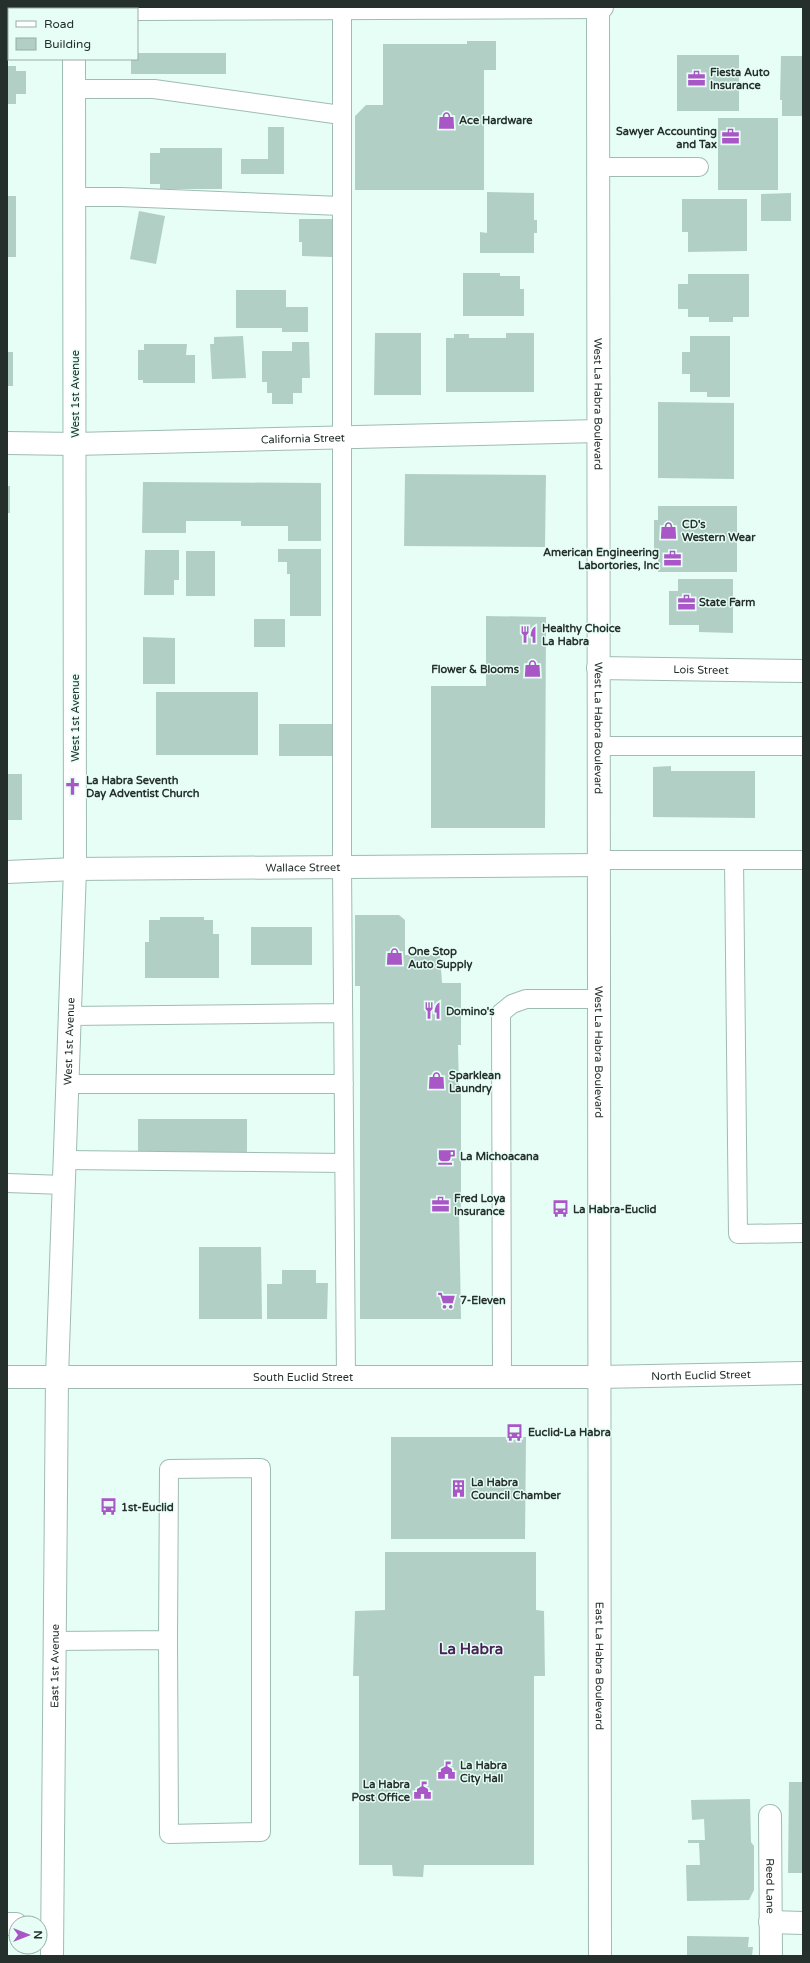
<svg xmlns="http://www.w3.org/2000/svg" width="810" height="1963" font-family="'Varela Round',sans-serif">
  <rect width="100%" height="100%" fill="#e6fef5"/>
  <path fill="#b2cfc5" d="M467,41H496V70H484V190H355V116L366,105H383V44H467Z
    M137,53H226V74H131V59H137Z
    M677,55H739V111H677Z
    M781,56H803V116H782V100H780Z
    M7,66H16V71H26V94H16V104H7Z
    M718,118H778V190H718Z
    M268,127H284V174H241V159H268Z
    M160,148H222V189H160V184H150V153H160Z
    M487,192L534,193V220H537V233H534V253H480V232L487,233Z
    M791,193V221H761V194Z
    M7,196H16V257H7Z
    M682,199H747V251L688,252V232H682Z
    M139,211L165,216L156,264L130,259Z
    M299,219H332V257L302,256V242H299Z
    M463,273H500V276H520V289H524V316H463Z
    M688,274H749V317H733V322H709V317H688V309H678V284H688Z
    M236,290H286V307H308V332H282V328H236Z
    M375,333H421V395H374Z
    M506,333H534V392H446V338H454V334H469V338H506Z
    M243,336L246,378L212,379L210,344H214V337Z
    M690,336H730V397H707V392H690V374H682V352H690Z
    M292,342H309L310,378H302V393H293V404H272V393H267V382H262V351H292Z
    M144,344H187L186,355H195V383H143V380H138V350H144Z
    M7,352H13V386H7Z
    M658,402L734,403V479L658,478Z
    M405,474L546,475L545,547L404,546Z
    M143,482L321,483V541H288V526H241V521H186V533H142Z
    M7,486H10V513H7Z
    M658,506H737V572H658V558H654V520H658Z
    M278,549H321V616H290V574H287V562H278Z
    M145,550H179V580H174V595H144Z
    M186,551H215V596H186Z
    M678,579H733V633L699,632V625H669V591H678Z
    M486,616L546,617L545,828H431V686H486Z
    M254,619H285V647H254Z
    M143,637L175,638V684H143Z
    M156,692H258V755H156Z
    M279,724H334V756H279Z
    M671,766V771H755V818L653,817V767Z
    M7,774H22V820H7Z
    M355,915H399L405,920V955H440L442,983H461V1045H458L459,1093H461V1211H459L461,1319H360V986H355Z
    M160,917H204V920H213V934H219V978H145V942H149V920H160Z
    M251,927H312V965H251Z
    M138,1119H247V1153L138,1155Z
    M199,1247H261L262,1319H199Z
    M282,1270H316V1283H328L327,1319H267V1284H282Z
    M391,1437H526L525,1539H391Z
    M385,1552H536V1610L544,1611L545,1676H534V1865H424L423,1877L393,1876L392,1865H359V1676H353L355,1611L385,1610Z
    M789,1782H803V1873H788Z
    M750,1799L751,1842L754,1846V1890L749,1900L687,1901L686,1865H700L699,1843H688V1840H705L704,1819L692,1820L691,1800Z
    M687,1936L749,1937L748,1947H753L752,1956H687Z"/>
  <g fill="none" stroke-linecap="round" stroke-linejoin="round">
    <defs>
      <path id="lane" d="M342,7V867L346,1377
        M74,89H154L341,115
        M598,167H699
        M75,197H121L341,206
        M599,746H803
        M599,860H734
        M803,860H734L738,1234L803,1233
        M70,1016L343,1013
        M67,1084H344
        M65,1160L344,1163
        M7,1183L64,1185
        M502,1377L501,1013L512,1004L526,999H599
        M54,1641L168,1640L169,1469L261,1468V1832L169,1834L168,1640"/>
      <g id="street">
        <path d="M74,7V9"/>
        <path d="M137,9L602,7"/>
        <path d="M7,10H9"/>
        <path id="s1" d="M7,443L75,444L598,431"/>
        <path id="s2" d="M598,668L803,671"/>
        <path id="s3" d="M7,872L75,869L599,865"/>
        <path id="s4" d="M770,1816L771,1956"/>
        <path d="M770,1922L803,1923"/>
        <path d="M7,1924H16"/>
        <path id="s5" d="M52,1956L57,1376L75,869L74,59"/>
      </g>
      <g id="secondary">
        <path id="s6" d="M598,7L600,1956"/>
        <path id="s7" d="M7,1377H599L803,1373"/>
      </g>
    </defs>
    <use href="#lane" stroke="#9fbcb2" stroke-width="20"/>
    <use href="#street" stroke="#9fbcb2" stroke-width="24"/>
    <use href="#secondary" stroke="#9fbcb2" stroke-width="24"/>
    <use href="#lane" stroke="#fff" stroke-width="18"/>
    <use href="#street" stroke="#fff" stroke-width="22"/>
    <use href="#secondary" stroke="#fff" stroke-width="22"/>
  </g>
  <defs>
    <symbol id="office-bare" viewBox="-9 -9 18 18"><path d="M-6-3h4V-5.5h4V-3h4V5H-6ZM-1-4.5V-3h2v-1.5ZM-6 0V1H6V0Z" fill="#a956c6" stroke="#e6fef5" stroke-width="2.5" paint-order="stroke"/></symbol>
    <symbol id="shop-bare" viewBox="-9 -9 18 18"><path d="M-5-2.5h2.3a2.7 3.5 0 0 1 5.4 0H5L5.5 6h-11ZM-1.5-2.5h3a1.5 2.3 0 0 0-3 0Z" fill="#a956c6" stroke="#e6fef5" stroke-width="2.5" paint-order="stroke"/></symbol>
    <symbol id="restaurant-bare" viewBox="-9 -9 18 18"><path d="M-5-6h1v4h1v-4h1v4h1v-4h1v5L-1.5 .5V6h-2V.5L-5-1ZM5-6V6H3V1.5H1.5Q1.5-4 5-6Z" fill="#a956c6" stroke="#e6fef5" stroke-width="2.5" paint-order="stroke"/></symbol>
    <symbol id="church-bare" viewBox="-9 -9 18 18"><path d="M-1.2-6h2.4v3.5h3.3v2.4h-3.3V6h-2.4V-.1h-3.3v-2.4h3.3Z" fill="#a956c6" stroke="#e6fef5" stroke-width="2.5" paint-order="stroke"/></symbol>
    <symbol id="cafe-bare" viewBox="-9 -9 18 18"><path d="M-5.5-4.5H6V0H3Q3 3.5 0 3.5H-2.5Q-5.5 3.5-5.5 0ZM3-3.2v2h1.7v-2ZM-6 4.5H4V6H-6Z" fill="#a956c6" stroke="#e6fef5" stroke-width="2.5" paint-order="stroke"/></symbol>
    <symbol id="bus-bare" viewBox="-9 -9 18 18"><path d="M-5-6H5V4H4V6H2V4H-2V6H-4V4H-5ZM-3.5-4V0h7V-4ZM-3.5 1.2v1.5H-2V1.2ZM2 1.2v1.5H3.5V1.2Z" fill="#a956c6" stroke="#e6fef5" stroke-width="2.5" paint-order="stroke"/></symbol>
    <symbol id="supermarket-bare" viewBox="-9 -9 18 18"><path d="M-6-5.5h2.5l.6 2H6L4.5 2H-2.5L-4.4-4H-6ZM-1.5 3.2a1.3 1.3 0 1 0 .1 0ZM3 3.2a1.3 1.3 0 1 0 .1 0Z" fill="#a956c6" stroke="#e6fef5" stroke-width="2.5" paint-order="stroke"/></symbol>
    <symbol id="building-bare" viewBox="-9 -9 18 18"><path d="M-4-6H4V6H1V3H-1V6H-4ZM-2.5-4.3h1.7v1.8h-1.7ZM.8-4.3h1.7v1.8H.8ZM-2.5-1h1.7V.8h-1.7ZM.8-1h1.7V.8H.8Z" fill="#a956c6" stroke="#e6fef5" stroke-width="2.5" paint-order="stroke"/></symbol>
    <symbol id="civic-bare" viewBox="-9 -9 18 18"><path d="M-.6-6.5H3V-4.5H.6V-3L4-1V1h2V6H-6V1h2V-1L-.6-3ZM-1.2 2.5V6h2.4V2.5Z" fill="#a956c6" stroke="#e6fef5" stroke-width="2.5" paint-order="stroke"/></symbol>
  </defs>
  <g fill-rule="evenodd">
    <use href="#office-bare" x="684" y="66" width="25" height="25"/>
    <use href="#shop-bare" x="434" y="108" width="25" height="25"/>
    <use href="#office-bare" x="718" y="124" width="25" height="25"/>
    <use href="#shop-bare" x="656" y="518" width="25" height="25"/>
    <use href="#office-bare" x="660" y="546" width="25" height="25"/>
    <use href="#office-bare" x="674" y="590" width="25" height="25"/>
    <use href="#restaurant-bare" x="516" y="622" width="25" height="25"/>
    <use href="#shop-bare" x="520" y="656" width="25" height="25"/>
    <use href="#church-bare" x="60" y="774" width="25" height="25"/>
    <use href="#shop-bare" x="382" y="944" width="25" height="25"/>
    <use href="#restaurant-bare" x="420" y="998" width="25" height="25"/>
    <use href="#shop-bare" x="424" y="1068" width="25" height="25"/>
    <use href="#cafe-bare" x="434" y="1144" width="25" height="25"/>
    <use href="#office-bare" x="428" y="1192" width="25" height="25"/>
    <use href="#bus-bare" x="548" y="1196" width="25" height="25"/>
    <use href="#supermarket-bare" x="434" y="1288" width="25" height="25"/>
    <use href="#bus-bare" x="502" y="1420" width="25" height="25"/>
    <use href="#building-bare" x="446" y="1476" width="25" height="25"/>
    <use href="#bus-bare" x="96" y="1494" width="25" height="25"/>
    <use href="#civic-bare" x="434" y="1758" width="25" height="25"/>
    <use href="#civic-bare" x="410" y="1778" width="25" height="25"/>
  </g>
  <g text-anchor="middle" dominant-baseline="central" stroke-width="3" stroke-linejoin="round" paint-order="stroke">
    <g font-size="11" font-weight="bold" fill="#25302c" stroke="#e6fef5" text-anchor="start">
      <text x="710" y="72">Fiesta Auto<tspan x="710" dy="13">Insurance</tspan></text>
      <text x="459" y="120">Ace Hardware</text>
      <text x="717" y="131" text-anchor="end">Sawyer Accounting<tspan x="717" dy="13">and Tax</tspan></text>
      <text x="682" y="524">CD's<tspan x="682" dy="13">Western Wear</tspan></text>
      <text x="659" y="552" text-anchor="end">American Engineering<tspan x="659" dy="13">Labortories, Inc</tspan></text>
      <text x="699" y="602">State Farm</text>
      <text x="542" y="628">Healthy Choice<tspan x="542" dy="13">La Habra</tspan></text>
      <text x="519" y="669" text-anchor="end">Flower &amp; Blooms</text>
      <text x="86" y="780">La Habra Seventh<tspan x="86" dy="13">Day Adventist Church</tspan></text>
      <text x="408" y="951">One Stop<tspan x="408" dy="13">Auto Supply</tspan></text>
      <text x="446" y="1011">Domino's</text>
      <text x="449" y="1075">Sparklean<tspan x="449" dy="13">Laundry</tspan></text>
      <text x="460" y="1156">La Michoacana</text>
      <text x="454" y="1198">Fred Loya<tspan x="454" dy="13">Insurance</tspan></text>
      <text x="573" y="1209">La Habra-Euclid</text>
      <text x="460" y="1300">7-Eleven</text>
      <text x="528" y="1432">Euclid-La Habra</text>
      <text x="471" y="1482">La Habra<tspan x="471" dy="13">Council Chamber</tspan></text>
      <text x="121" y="1507">1st-Euclid</text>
      <text x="460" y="1765">La Habra<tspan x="460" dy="13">City Hall</tspan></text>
      <text x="410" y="1784" text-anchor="end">La Habra<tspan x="410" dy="13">Post Office</tspan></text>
    </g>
    <g font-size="11" fill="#25302c" stroke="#e6fef5">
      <text transform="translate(75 394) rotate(-90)">West 1st Avenue</text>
      <text stroke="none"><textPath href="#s6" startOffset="397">West La Habra Boulevard</textPath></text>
      <text stroke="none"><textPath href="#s1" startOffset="296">California Street</textPath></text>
      <text stroke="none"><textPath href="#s2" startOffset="103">Lois Street</textPath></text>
      <text transform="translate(75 718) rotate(-90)">West 1st Avenue</text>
      <text stroke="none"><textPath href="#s6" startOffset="721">West La Habra Boulevard</textPath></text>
      <text stroke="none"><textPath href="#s3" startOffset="296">Wallace Street</textPath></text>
      <text stroke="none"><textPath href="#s5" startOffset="915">West 1st Avenue</textPath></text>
      <text stroke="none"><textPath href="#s6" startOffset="1045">West La Habra Boulevard</textPath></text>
      <text stroke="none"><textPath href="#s7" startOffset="694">North Euclid Street</textPath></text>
      <text stroke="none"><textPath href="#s7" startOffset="296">South Euclid Street</textPath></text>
      <text stroke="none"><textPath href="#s5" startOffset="290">East 1st Avenue</textPath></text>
      <text stroke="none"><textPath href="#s6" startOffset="1659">East La Habra Boulevard</textPath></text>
      <text stroke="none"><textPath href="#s4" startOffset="70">Reed Lane</textPath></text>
    </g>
    <g font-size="15" font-weight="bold" fill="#492157" stroke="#e6fef5">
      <text x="471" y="1649">La Habra</text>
    </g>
  </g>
  <rect width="810" height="1963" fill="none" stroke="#25302c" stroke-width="16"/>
  <rect x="8" y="8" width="130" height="52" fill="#e6fef5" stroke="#99aca5"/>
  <rect x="16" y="21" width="20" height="6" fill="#ffffff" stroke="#99aca5"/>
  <text x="44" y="28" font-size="12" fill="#25302c">Road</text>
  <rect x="16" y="38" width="20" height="12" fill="#b2cfc5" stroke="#99aca5"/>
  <text x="44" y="48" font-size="12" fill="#25302c">Building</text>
  <g transform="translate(28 1935) rotate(90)"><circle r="19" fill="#e6fef5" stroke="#99aca5"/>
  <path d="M0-3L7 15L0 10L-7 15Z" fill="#a956c6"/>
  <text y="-6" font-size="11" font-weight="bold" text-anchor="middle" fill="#25302c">N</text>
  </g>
</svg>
